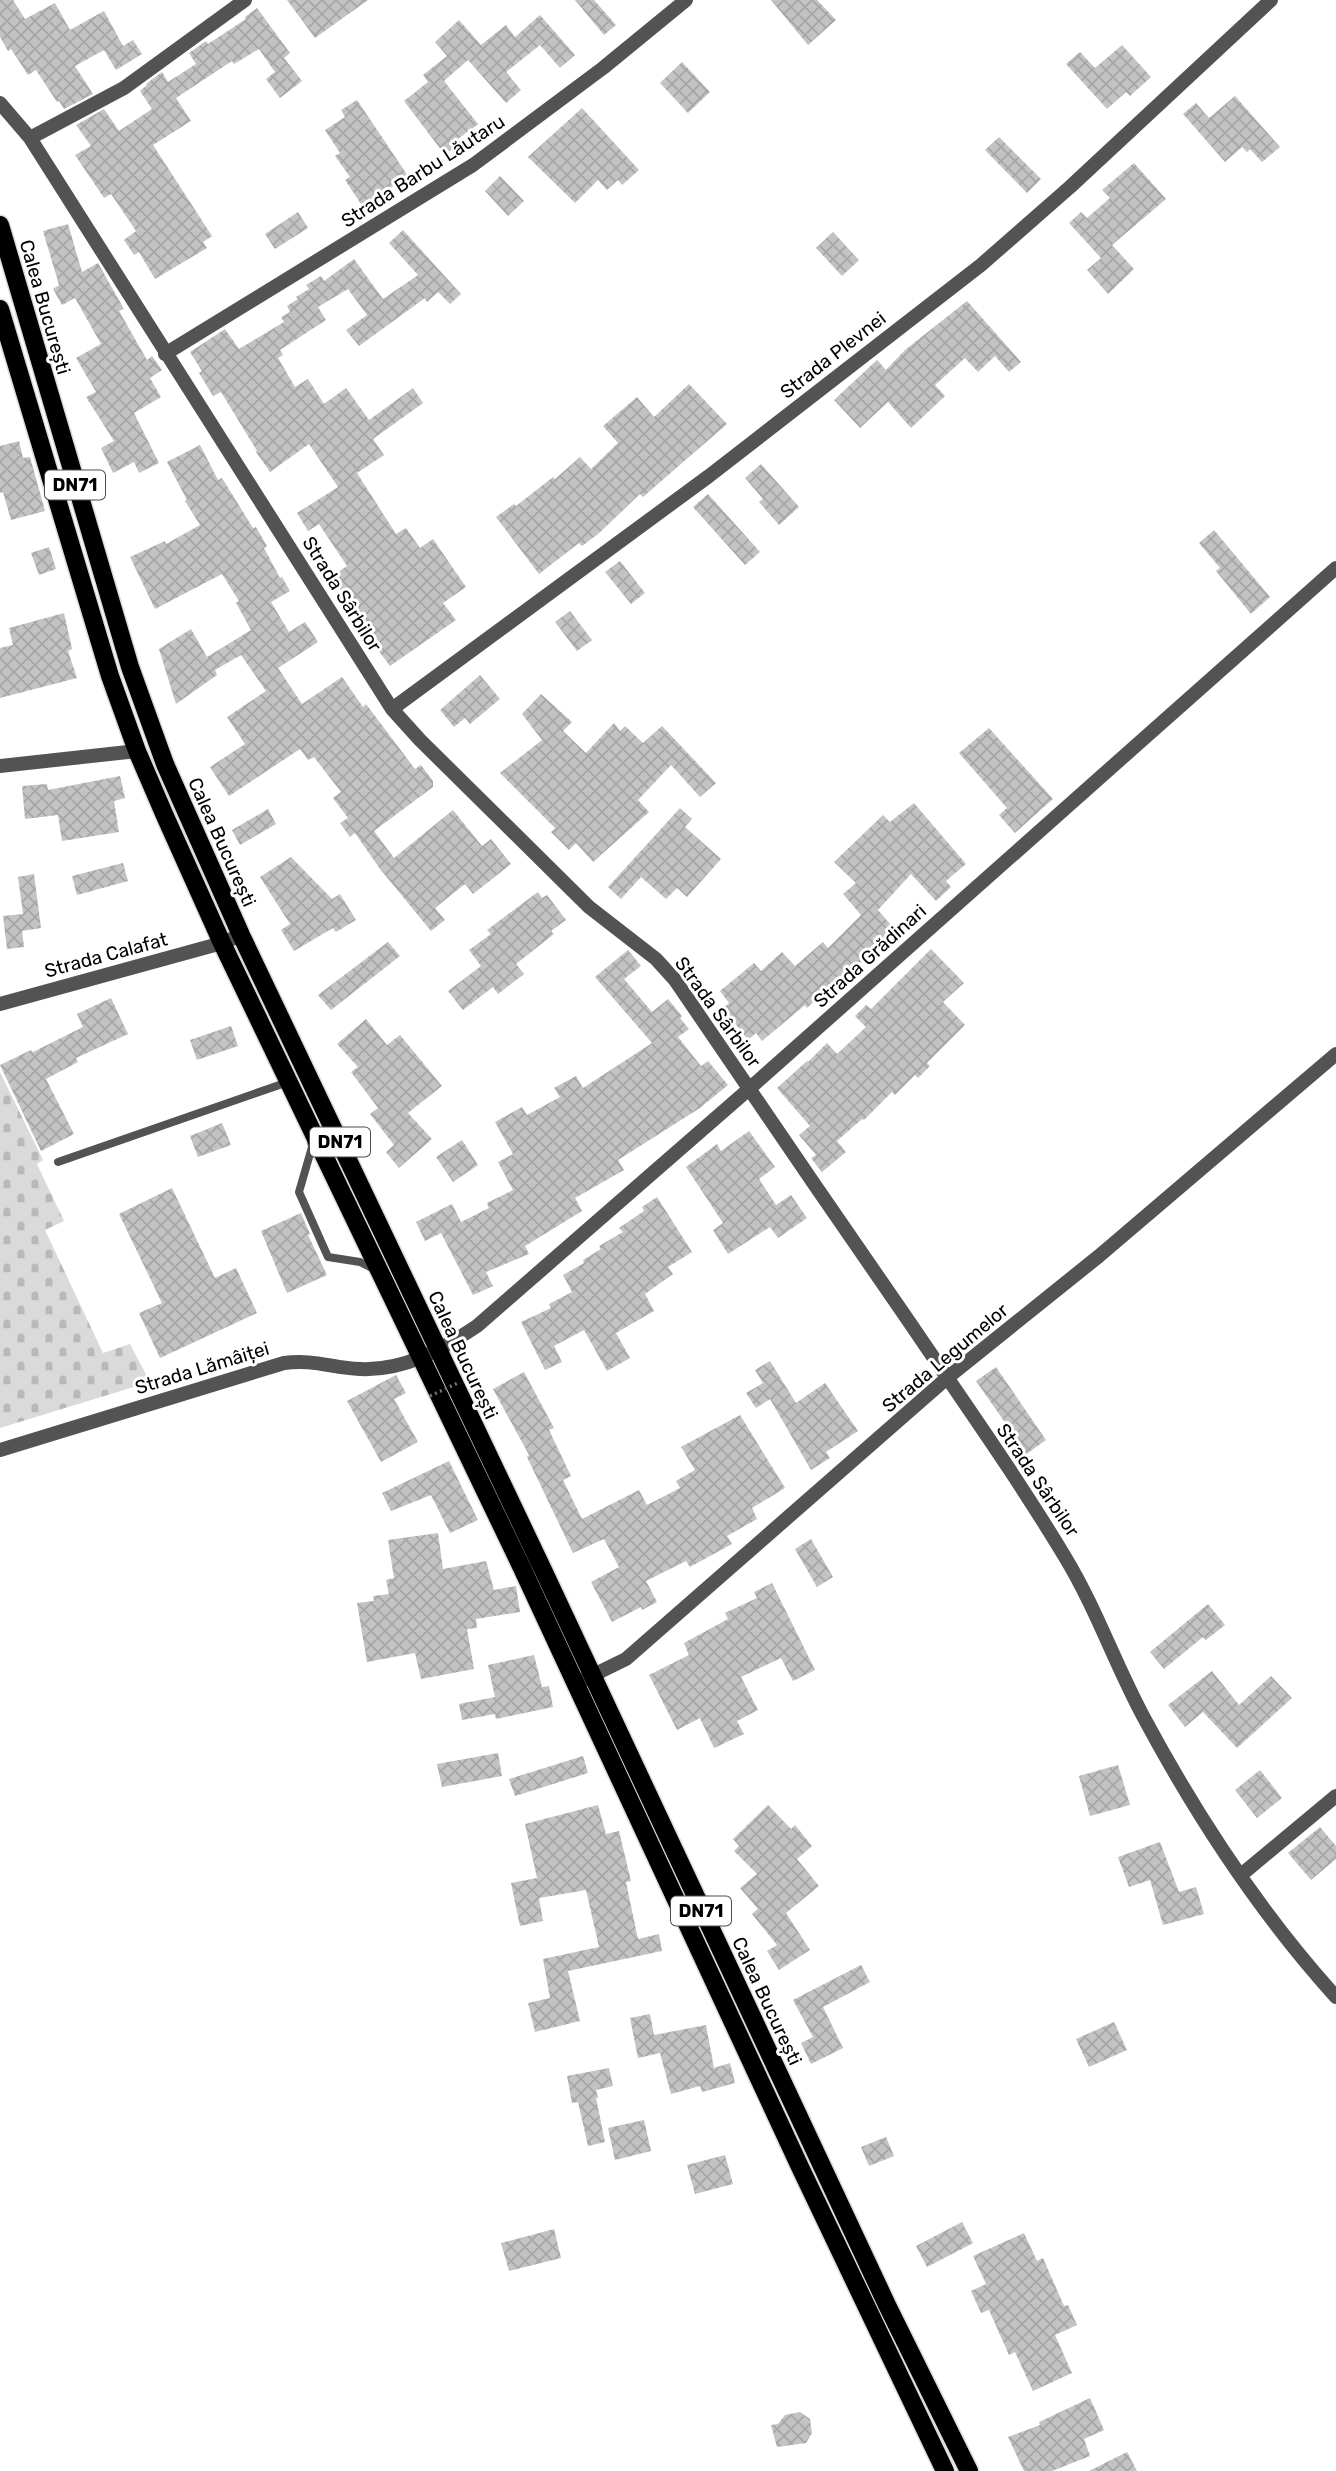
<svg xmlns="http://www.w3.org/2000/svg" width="1336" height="2471" font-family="Rubik,sans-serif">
  <defs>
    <pattern id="cemetery-stones" width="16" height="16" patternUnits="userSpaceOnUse" patternTransform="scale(1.75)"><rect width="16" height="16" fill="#dadada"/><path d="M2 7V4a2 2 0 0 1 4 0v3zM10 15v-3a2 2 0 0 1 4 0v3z" fill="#b9b9b9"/></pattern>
    <pattern id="building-cross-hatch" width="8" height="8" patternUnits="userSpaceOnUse" patternTransform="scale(1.75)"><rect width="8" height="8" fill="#c3c3c3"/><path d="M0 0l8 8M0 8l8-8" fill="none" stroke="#a6a6a6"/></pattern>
  </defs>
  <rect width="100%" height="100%" fill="#fff"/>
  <path fill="url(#cemetery-stones)" d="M0,1072L43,1160L37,1164L64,1221L45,1230L103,1353L130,1344L150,1382L0,1428Z"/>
  <path fill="url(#building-cross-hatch)" d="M0,0H13L25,19L55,3L70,30L104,11L123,46L133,40L142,54L116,70L104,50L75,66L93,94L64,109L59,101L57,102L36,70L28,75L11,49L8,51L0,37Z
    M287,0H368L315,38Z
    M575,0H594L616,25L604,35Z
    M771,0H817L836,20L808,45Z
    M257,8L290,53L284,58L302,81L280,98L266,79L275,72L259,49L234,64L232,61L176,98L191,121L153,145L212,236L203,242L207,248L155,279L139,252L134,255L124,240L136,231L111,194L104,198L75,155L91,146L76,125L104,109L119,131L152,109L140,91L147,85L146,84L162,72L168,82L196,64L189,53L206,41L208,44L246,19L245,17Z
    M540,15L575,55L560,68L540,45L506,72L521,90L506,103L468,60L444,81L478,124L458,139L461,142L445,155L404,101L428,82L423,75L447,56L435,42L459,20L481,45L506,25L515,37Z
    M1122,45L1151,77L1130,96L1126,92L1107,109L1066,64L1080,52L1095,68Z
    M682,62L710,92L688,113L660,83Z
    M1235,96L1280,147L1262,162L1250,149L1247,152L1242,147L1225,162L1183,114L1196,103L1209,118Z
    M357,100L408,176L363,207L345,180L350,177L335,156L340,153L325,130L345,117L341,110Z
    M582,108L639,170L622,185L618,180L607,190L598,180L575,203L528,157Z
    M999,137L1041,179L1027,193L985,150Z
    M1134,163L1166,199L1112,245L1134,269L1108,294L1087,270L1101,258L1069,223L1081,212L1087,218L1110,198L1102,190Z
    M500,176L524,201L508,216L485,191Z
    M298,212L308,228L275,249L265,234Z
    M68,224L82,272L98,263L124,309L119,311L147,360L152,356L162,370L150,378L161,397L134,413L159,463L139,473L134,462L113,473L101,448L114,441L86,397L96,392L76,358L101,344L75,298L62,305L53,289L59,285L43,231Z
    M403,230L461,294L450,304L438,292L427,302L425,298L359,346L346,330L367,315L348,289L318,307L326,320L280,350L283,355L278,358L295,387L308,379L324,404L346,388L369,420L413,388L423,403L373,439L384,455L357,473L396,534L406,528L420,548L433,539L466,587L443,603L456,620L390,666L363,630L364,628L332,576L347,566L319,524L308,531L297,513L338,487L309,444L270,472L256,452L257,451L221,392L213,396L199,373L202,371L190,352L225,329L239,349L284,322L281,317L290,312L287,306L298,299L296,297L309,289L306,285L321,276L324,281L354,259L383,299L418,275L389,243Z
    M833,232L859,260L842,276L816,248Z
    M967,301L1021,362L1009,372L995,356L978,372L965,358L935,385L945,396L911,428L888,402L860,428L834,400L877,360L886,370L905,350Z
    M689,384L727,424L643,497L640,494L598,534L582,546L579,543L539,574L496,517L514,504L516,506L553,477L555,479L580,457L591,469L618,443L603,426L637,397L654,417Z
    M19,441L23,458L30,457L45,511L11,520L3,492L0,493V446Z
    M200,445L218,480L222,478L253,528L256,527L267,546L264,548L280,578L282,577L290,591L271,602L289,632L305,622L318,642L278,668L302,704L342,677L363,707L366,704L415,769L421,765L433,781V787L374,831L394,858L453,810L482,846L491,839L511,864L473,894L465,884L435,908L445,920L431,931L380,869L355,833L350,837L340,823L348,818L333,798L341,792L314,757L308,760L300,749L229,796L210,767L245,744L227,717L266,691L241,655L215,670L217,675L176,704L159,649L191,629L207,657L251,630L236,603L239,601L222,574L155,609L130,557L165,541L166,544L200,525L185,501L187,500L167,462Z
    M761,464L799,507L779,525L759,502L763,499L745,478Z
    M708,494L760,552L745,565L693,507Z
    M1214,530L1270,597L1251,614L1216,571L1220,568L1199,543Z
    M49,547L56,569L39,575L31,553Z
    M620,561L645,593L631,604L605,572Z
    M570,611L592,640L577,651L555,622Z
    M64,613L72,649L68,651L77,678L0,698V648L13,645L9,628Z
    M480,675L500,699L470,724L465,718L454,727L440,710Z
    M541,694L572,722L563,731L586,753L614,723L620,731L625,726L643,743L662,726L716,783L700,797L671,765L638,800L649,812L593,862L576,843L569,850L551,832L555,828L500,773L542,740L522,714Z
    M989,728L1053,799L1015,833L999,815L1007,808L959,753Z
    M120,776L125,798L114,801L119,832L62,841L58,815L25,819L22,786L47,784L48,790Z
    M914,803L966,864L946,881L951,887L936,901L911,874L878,910L898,933L886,944L884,941L833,989L830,986L807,1008L805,1005L762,1041L756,1033L748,1040L723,1008L729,1003L720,991L754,963L761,971L782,952L795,966L823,942L828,948L861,915L843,894L856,883L834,862L883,815L890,822Z
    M680,808L692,819L685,827L721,859L687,897L677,888L666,899L641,877L621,899L608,887Z
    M268,809L276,824L240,845L232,830Z
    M291,857L332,899L340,894L356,920L336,932L333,928L294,951L281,930L290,924L260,877Z
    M123,863L128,881L77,895L72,876Z
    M34,874L41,928L22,931L24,947L7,949L3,916L23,914L18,877Z
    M538,892L542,898L547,895L566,920L551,931L554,934L516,964L524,974L498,994L493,987L463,1010L448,991L481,966L469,950L491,934L487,930Z
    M388,942L400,956L331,1010L318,995Z
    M931,949L964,983L943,1002L965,1025L927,1063L930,1066L918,1078L915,1075L895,1095L892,1092L864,1120L862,1119L837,1141L846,1152L822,1172L811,1158L816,1155L799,1135L810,1126L777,1088L807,1061L808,1062L827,1043L837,1054L866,1027L855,1016L866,1005L871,1009Z
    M628,950L641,966L624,979L652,1012L668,999L682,1016L680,1018L689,1029L678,1037L701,1066L708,1061L728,1085L700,1108L618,1160L624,1170L575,1198L582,1211L525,1246L529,1254L486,1272L493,1286L473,1295L441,1233L425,1241L416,1222L452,1204L461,1222L489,1208L487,1203L513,1190L498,1162L513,1154L495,1122L522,1107L527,1115L560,1097L554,1088L576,1076L583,1088L652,1043L595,977Z
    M111,998L128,1034L76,1058L78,1062L46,1079L74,1134L41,1151L0,1065L31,1050L33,1052L83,1027L77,1014Z
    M366,1019L387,1045L400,1035L442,1086L408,1113L432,1139L399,1168L386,1152L394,1145L370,1114L378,1108L351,1072L358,1067L337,1044Z
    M231,1026L238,1046L197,1060L190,1040Z
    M222,1123L231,1145L198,1157L190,1136Z
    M749,1131L775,1167L759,1179L776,1205L791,1195L807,1218L778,1238L770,1227L728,1254L713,1230L723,1223L686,1167L717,1144L721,1151Z
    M462,1140L478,1165L453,1182L436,1157Z
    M172,1188L215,1278L236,1268L257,1313L160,1358L139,1313L162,1303L119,1214Z
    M657,1197L692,1252L668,1267L673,1274L645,1294L654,1311L616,1333L630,1358L607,1371L584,1330L554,1346L562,1362L545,1370L521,1322L551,1308L549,1304L572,1292L563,1275L584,1263L583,1260L601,1249L599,1246L623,1232L619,1228L644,1211L642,1207Z
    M301,1213L310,1234L308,1235L327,1275L287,1293L261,1231Z
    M770,1361L796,1403L825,1383L858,1431L826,1452L830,1458L811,1470L770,1399L756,1408L746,1393L763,1383L755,1370Z
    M996,1367L1046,1440L1018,1460L997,1429L1006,1424L976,1381Z
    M524,1372L554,1428L549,1430L571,1476L563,1480L582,1519L639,1490L647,1505L680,1488L676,1481L695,1470L681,1447L740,1415L785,1488L752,1508L757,1519L727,1536L732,1544L690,1567L686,1561L646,1581L657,1602L642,1610L641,1607L612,1622L591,1582L619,1567L604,1539L573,1553L527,1457L529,1455L493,1389Z
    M396,1375L406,1393L394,1399L418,1442L381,1462L347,1401Z
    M449,1461L478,1520L450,1533L431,1495L391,1511L382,1493Z
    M438,1533L443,1569L486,1561L494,1590L516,1586L520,1612L476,1619L477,1628L467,1629L474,1669L421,1679L415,1653L367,1662L357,1603L374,1601L373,1596L389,1594L386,1580L394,1578L388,1540Z
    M811,1539L833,1577L817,1587L795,1549Z
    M772,1583L815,1670L793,1681L781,1658L741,1677L758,1710L737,1721L744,1734L714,1748L700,1718L677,1730L649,1675L689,1655L684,1643L728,1619L725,1613L757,1598L754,1592Z
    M1208,1604L1225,1625L1206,1640L1203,1637L1164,1669L1150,1652Z
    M534,1655L542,1687L549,1686L553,1707L496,1719L495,1714L462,1720L459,1704L495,1697L488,1665Z
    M1212,1671L1239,1705L1271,1676L1292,1698L1237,1748L1203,1712L1185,1727L1168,1705Z
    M498,1753L502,1776L442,1787L437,1764Z
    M583,1756L588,1773L515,1796L509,1779Z
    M1118,1765L1130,1805L1090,1816L1079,1776Z
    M1260,1770L1282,1798L1257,1818L1235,1790Z
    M598,1805L606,1834L619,1831L631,1881L626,1882L638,1939L659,1934L662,1951L568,1971L580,2021L535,2032L528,2003L550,1998L543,1959L599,1947L586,1890L539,1898L543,1921L520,1926L511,1883L537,1878L525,1824Z
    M768,1805L791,1829L795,1825L812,1846L797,1859L819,1886L786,1913L810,1950L779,1970L767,1951L777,1945L752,1914L758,1909L740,1888L757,1874L734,1851L739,1846L733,1839Z
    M1320,1827L1336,1846V1859L1311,1880L1288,1853Z
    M1160,1842L1179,1892L1196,1887L1204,1914L1163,1925L1150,1880L1129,1887L1118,1857Z
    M861,1965L870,1982L823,2007L843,2048L811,2064L801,2043L813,2037L793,2000Z
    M650,2014L654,2035L706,2025L714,2068L730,2063L735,2083L702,2092L700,2086L671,2094L660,2053L638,2058L630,2018Z
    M1114,2022L1127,2050L1089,2067L1076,2039Z
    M609,2068L613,2086L596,2090L598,2098H596L605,2142L588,2146L578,2102L572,2103L567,2076Z
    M644,2120L651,2151L615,2160L608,2128Z
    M886,2137L894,2156L869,2166L861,2147Z
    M725,2155L733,2184L695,2194L687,2165Z
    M962,2222L973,2243L927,2267L916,2246Z
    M554,2229L561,2258L509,2271L501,2243Z
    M1024,2233L1037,2261L1043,2258L1064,2306L1068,2305L1077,2325L1055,2335L1072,2373L1033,2391L1015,2352L1009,2355L989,2310L981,2313L971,2291L986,2284L973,2256Z
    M1090,2398L1104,2430L1084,2439L1090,2456L1052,2471H1024L1008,2437L1040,2425L1039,2422Z
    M800,2412L810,2419L812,2433L806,2443L777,2447L771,2425L778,2424L785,2415Z
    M1127,2452L1137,2471H1089Z"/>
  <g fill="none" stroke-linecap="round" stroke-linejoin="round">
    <defs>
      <path id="primary" d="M0,225L130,667L165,764L241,935L545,1574L887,2305L969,2471
        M0,309L110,676L137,751L165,816L222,943L522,1568L800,2167L945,2471"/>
    </defs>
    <use href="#primary" stroke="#dbdbdb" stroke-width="21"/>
    <path stroke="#535353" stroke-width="8" d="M311,1140L312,1147L299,1192L328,1257L360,1262L376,1270
      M58,1162L288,1082"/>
    <path stroke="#535353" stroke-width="14" d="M0,103L30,138L392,709L420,740L589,907L656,959L675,980C753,1095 831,1209 910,1323C962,1400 1017,1477 1065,1557C1096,1608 1115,1664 1143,1716C1196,1815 1261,1914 1336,1997
      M30,138L124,88L245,0
      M165,354L473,165L603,68L686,0
      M392,709L709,476L981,265L1070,187L1271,0
      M0,766L137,751
      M0,1004L222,943L241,935
      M0,1450L284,1363C314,1359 332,1368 360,1369C404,1371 441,1350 477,1326L749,1089L1336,568
      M575,1684L626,1659L947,1378L1099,1256L1336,1054
      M1241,1875L1336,1796"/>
    <use href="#primary" stroke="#000" stroke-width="18"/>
    <path stroke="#757575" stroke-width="3.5" stroke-dasharray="2 3.5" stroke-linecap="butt" d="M430,1396L460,1382"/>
  </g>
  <g text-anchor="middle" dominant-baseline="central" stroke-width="6" stroke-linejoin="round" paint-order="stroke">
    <g fill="#fff" stroke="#4c4c4c" stroke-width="2">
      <rect x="45" y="470.5" width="60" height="29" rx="5"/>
      <rect x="310" y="1127.5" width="60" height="29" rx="5"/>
      <rect x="671" y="1896.5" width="60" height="29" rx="5"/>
    </g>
    <g font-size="18" font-weight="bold" fill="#000">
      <text x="75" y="485">DN71</text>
      <text x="340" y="1142">DN71</text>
      <text x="701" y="1911">DN71</text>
    </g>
    <g font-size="19" fill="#000" stroke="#fff">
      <text transform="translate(423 171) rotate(-33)">Strada Barbu Lăutaru</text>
      <text transform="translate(45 307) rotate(74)">Calea București</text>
      <text transform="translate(833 355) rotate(-38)">Strada Plevnei</text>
      <text transform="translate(342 594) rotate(58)">Strada Sârbilor</text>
      <text transform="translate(222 842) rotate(66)">Calea București</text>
      <text transform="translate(106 955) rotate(-15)">Strada Calafat</text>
      <text transform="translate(870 956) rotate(-42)">Strada Grădinari</text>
      <text transform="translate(718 1012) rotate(54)">Strada Sârbilor</text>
      <text transform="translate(463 1355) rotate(65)">Calea București</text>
      <text transform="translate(945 1358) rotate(-40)">Strada Legumelor</text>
      <text transform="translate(202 1368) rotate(-17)">Strada Lămâiței</text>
      <text transform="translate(1038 1480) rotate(56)">Strada Sârbilor</text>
      <text transform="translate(767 2001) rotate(65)">Calea București</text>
    </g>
  </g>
</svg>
